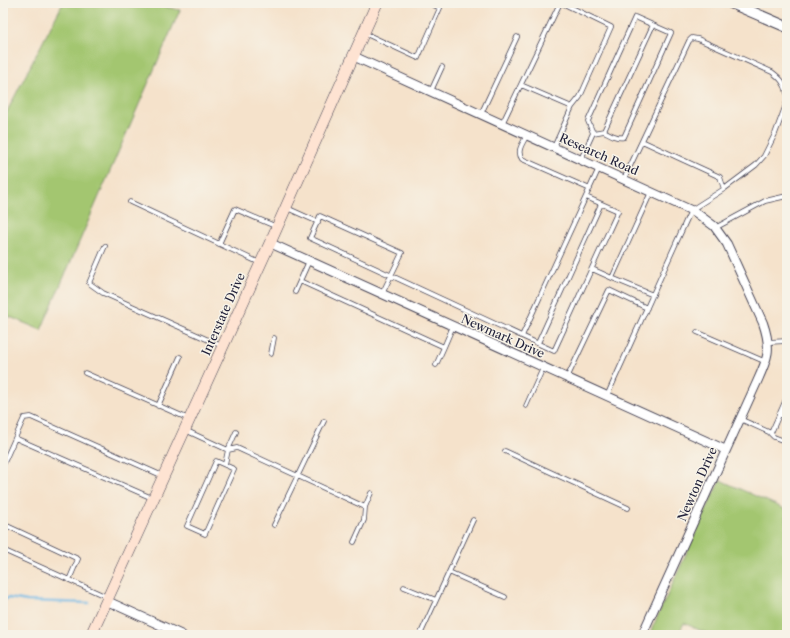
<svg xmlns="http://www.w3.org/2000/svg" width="790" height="638" font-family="'Libre Caslon Text',serif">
  <rect width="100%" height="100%" fill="#f7f3e8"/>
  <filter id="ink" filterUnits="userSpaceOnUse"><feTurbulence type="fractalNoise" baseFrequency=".025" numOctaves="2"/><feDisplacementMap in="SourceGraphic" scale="8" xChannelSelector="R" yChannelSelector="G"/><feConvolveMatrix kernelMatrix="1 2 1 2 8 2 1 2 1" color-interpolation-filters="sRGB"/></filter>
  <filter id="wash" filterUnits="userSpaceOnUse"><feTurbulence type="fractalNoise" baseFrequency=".012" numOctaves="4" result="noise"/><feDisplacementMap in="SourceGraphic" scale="16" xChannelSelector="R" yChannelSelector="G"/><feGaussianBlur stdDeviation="0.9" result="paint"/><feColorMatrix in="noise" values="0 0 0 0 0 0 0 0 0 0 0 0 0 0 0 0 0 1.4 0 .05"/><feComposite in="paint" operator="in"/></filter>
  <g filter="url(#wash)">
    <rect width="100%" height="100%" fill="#f5e2cb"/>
    <path fill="#a3c66f" stroke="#627455" d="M63,3H147L180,10L41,330L3,314V119Z
      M720,480L787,510V635H710L684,623L678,635H649Z"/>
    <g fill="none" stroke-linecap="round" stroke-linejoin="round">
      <path stroke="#6ab6e4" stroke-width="2.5" d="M3,600L9,598L27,601L89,603"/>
    </g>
  </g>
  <g filter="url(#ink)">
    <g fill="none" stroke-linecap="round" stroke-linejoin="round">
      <defs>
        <path id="service" d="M364,33L418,58L440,8L429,3
          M521,85L572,107
          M431,91L442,67
          M481,114L517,37
          M502,124L560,3
          M593,133L604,131L653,25
          M527,135C523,143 516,151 522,159L590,189
          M642,141L720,177L724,189
          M554,147L572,107L580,97L611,27L562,3
          M581,159L593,133L588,121L635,17L671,33L624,137C617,139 610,134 604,131
          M624,179L689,41L692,38L698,39L772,72C780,78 785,83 787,93
          M651,192L612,278L653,295
          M130,202L260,263
          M287,208L318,222
          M715,228L765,201L787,196
          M219,244L235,209L277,227
          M105,246L89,283L103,293L222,346
          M592,269L612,278
          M300,281L444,347L436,365
          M295,292L309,261
          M382,294L402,253L320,216L310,238C392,276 473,314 554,351L618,211L586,197
          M697,332L766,362
          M522,336L599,168
          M768,342L787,341
          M538,343L601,204
          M444,347L453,326
          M271,354L274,338
          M85,373L189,419
          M567,378L609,290L647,308
          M607,396L691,210L724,189L756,165L764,156L775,134L787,102
          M158,406L180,357
          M526,406L543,368
          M779,414L787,418
          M740,419L771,433L787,397
          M185,430L228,450L237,448L365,507
          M770,433L774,437L787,442
          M15,438L152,498
          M505,451L628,508
          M216,461L234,469L205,534L187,526Z
          M225,464L228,450L236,432
          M3,465L24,418L31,417L163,476
          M3,524L78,559L69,580
          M274,525L324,421
          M354,542L364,520L365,507L371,493
          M3,550L107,597
          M449,572L505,597
          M404,587L436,600
          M420,635L473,520"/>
        <path id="minor" d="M353,56L695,212L714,226L727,244L763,323C772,349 768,358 757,382L642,635
          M270,243L726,450
          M107,601L182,635"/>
        <path id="tertiary" d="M731,3L787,27"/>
        <path id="secondary" d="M91,635L270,243L377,3"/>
      </defs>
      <use href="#service" stroke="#423f51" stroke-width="5.5"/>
      <use href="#minor" stroke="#423f51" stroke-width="10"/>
      <use href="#tertiary" stroke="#423f51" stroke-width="12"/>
      <use href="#secondary" stroke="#423f51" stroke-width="12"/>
      <use href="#service" stroke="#fff" stroke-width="4"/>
      <use href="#minor" stroke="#fff" stroke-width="8"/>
      <use href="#tertiary" stroke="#fff" stroke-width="10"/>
      <use href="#secondary" stroke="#fee3d2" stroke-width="11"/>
    </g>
  </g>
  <g text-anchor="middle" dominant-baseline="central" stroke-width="3" stroke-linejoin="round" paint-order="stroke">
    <g font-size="12" fill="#22223b" stroke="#f7f3e8">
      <text transform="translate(599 154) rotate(24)">Research Road</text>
      <text transform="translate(223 314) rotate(-66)">Interstate Drive</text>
      <text transform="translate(503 336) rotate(24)">Newmark Drive</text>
      <text transform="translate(697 484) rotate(-66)">Newton Drive</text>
    </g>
  </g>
  <rect width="790" height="638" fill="none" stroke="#f7f3e8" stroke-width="16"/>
</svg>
